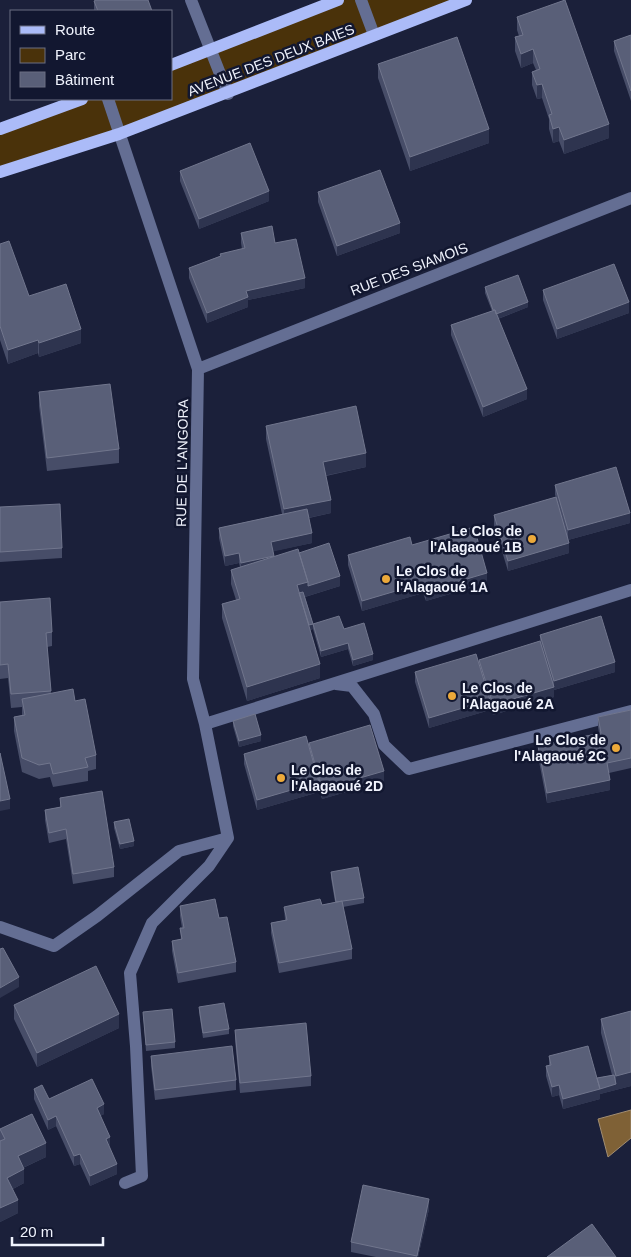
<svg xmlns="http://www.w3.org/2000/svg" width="631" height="1257" font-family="Arial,sans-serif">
  <rect width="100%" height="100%" fill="#1b203a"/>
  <path fill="#4a320a" d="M338,0H466L0,172V129L82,99H171V65Z"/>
  <path fill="#7f6136" stroke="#a18d72" d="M631,1110V1138L608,1157L598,1119Z"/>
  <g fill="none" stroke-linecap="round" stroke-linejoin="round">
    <path stroke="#646e93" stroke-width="12" d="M191,0L228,94
      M361,0L374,35
      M108,99L198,369L193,679L205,724L228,838
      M198,369L631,198
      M336,684L352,686L374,714L384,745L409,769L631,711
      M205,724L631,590
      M0,927L54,946L97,916L179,851L228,838
      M125,1183L142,1176L136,1046L130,973L152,923L209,866L228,838"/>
    <path stroke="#abbbf8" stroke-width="12" d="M171,65L338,0
      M0,129L82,99
      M0,172L119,134L466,0"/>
  </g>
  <path fill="#474d68" d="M94,1L152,11H94Z
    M517,17L609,138L564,154L559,141L553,143L549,129V119L542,98L537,99L532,85V72L536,70L533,63L521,68L515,51V37L519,36L517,30Z
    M631,35V101L614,51V41Z
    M378,64L489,143L410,171L378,78Z
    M180,171L269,201L199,229L180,181Z
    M318,192L400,233L337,256L318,202Z
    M241,233L275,243L305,288L248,300V307L207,323L189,278V268L220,256V254L242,249L241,243Z
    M0,244L29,296L81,343L39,357L38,353L8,364L0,340Z
    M485,287L528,307L498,319L527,399L483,417L451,335V325L492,311L485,293Z
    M543,290L629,313L557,339L543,300Z
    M39,392L119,449V463L47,471L39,406Z
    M266,426L366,467L326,476L331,513L309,518L312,543L273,551L274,557L299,553L340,586L305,597L313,624L344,629L373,660L353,666L348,649L321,657L313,629L310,630L320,678L247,701L222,618V604L236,600L231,584V570L240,567L239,563L225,566L219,538V528L282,514L266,439Z
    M555,485L630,523L568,540L569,553L508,571L494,525V515L556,497L555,495Z
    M0,507L62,548V558L0,562Z
    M412,545L487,583L426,601L423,593L362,611L348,565V555Z
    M0,602L52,632V646L47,647L51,693L75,701L96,755V769L88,771V781L53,787L50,777L39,779L22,772L14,731V717L22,715V707L11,708L8,678L0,679Z
    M540,635L615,672L554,690V697L493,715L490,706V710L429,728L415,682V672L479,663V660L540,641Z
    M631,710V768L609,773L610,790L547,803L538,756V746L599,733L598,727V717Z
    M233,721L261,741L239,747L233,726Z
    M309,743L384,781L322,799L319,788V792L257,810L244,764V754L309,747Z
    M60,798L114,867V877L73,884L66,839L49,843L45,820V810L60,807Z
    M114,822L134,846L120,849L114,828Z
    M331,872L364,898V903L343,907L352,949V959L279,973L271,933V923L285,920L284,907L322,905L335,902L331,878Z
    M180,906L219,918L236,962V972L178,983L172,951V941L181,939L180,928H182L180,916Z
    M14,1005L119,1028L37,1067L14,1019Z
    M199,1007L229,1029V1034L203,1038L199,1012Z
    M631,1011V1086L600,1094V1099L563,1109L559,1095L552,1097L546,1076V1066L549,1065V1056L597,1078L612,1075L601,1033V1019Z
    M143,1012L175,1042V1048L146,1051Z
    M235,1030L311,1076V1086L240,1093L235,1040Z
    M151,1056L236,1080V1090L155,1100L151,1066Z
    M34,1089L49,1099L104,1114L100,1116L117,1174L90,1186L80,1164L74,1166L56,1126L48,1130L34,1099Z
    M0,1129L46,1157L23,1168L24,1183L13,1189L18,1213L0,1222Z
    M429,1209L418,1257H376L351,1252V1242Z"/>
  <path fill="#2e344f" d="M533,49V63L521,68V54Z
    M542,84V98L537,99V85Z
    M609,124V138L564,154V140Z
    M559,127V141L553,143V129Z
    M489,129V143L410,171V157Z
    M269,191V201L199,229V219Z
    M400,223V233L337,256V246Z
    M305,278V288L248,300V307L207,323V313L246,291Z
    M528,302V307L495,320V315Z
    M629,302V313L557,339V329Z
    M81,329V343L39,357V343Z
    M38,340V353L8,364V350Z
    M527,389V399L483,417V407Z
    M366,453V467L323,476V462Z
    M331,500V513L284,523V509Z
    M630,513V523L568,540V530Z
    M312,533V543L271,552V542Z
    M569,543V553L508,571V561Z
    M239,553V563L225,566V556Z
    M274,556V566L241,573V563Z
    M487,573V583L426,601V591Z
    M340,576V586L298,599L297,585L308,582Z
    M423,583V593L362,611V601Z
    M313,624V629L307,631V626Z
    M348,643V649L321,657V651Z
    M373,654V660L353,666V660Z
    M615,662V672L554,690V697L493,715V705L554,687V681Z
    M320,664V678L247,701V687Z
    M490,700V710L429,728V718Z
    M261,735V741L239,747V741Z
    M384,771V781L322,799V789Z
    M610,780V790L547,803V793Z
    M319,782V792L257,810V800Z
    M10,799V809L0,811V801Z
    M134,841V846L120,849V844Z
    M19,977V987L0,998V988Z
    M119,1014V1028L37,1067V1053Z
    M631,1072V1086L600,1094V1099L563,1109V1099L616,1084V1076Z
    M559,1085V1095L552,1097V1087Z
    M104,1104V1114L97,1118V1108Z
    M56,1116V1126L48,1130V1120Z
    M110,1137V1147L106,1139Z
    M46,1143V1157L18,1170V1156Z
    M80,1154V1164L74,1166V1156Z
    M117,1164V1174L90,1186V1176Z
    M24,1169V1183L7,1192V1178Z
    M429,1199V1209L418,1257H417Z
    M18,1200V1213L0,1222V1208Z"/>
  <path fill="#595f78" stroke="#71768d" d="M96,0H148L152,11H98L94,1Z
    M565,0L609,124L564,140L559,127L553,129L549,115L552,114L542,84L537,85L532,72L540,69L533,49L521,54L515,37L523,35L517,17Z
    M631,35V91L614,41Z
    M457,37L489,129L410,157L378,64Z
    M250,143L269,191L199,219L180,171Z
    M380,170L400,223L337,246L318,192Z
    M272,226L275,243L296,239L305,278L246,291L248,297L207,313L189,268L221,256L220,254L245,248L241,233Z
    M9,241L29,296L66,284L81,329L39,343L38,340L8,350L0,326V244Z
    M614,264L629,302L557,329L543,290Z
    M518,275L528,302L496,314L495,310H493L485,287Z
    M495,310L527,389L483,407L451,325Z
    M110,384L119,449L47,458L39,392Z
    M356,406L366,453L323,462L331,500L284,509L266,426Z
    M616,467L630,513L568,530L555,485Z
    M556,497L569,543L508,561L494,515Z
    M60,504L62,548L0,552V507Z
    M307,509L312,533L271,542L274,556L241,563L239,553L225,556L219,528Z
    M474,527L487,573L426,591L423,583L362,601L348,555L410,537L412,545Z
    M329,543L340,576L308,586V582L299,553Z
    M298,549L308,582L297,585L320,664L247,687L222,604L240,599L231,570Z
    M303,592L313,624L309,625L299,593Z
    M50,598L52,632L46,633L51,691L11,694L8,664L0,665V602Z
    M339,616L344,629L364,623L373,654L353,660L348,643L321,651L313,624Z
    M601,616L615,662L554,681L540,635Z
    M540,641L554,687L493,705L479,660Z
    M476,654L490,700L429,718L415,672Z
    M73,689L75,701L85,699L96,755L85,758L88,767L53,774L50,763L39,765L22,758L14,717L25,715L22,699Z
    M631,710V758L607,763L610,780L547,793L538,746L601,733L598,717Z
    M255,714L261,735L239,741L233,721Z
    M370,725L384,771L322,789L309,743Z
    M306,736L319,782L257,800L244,754Z
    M0,753L10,799L0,801Z
    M102,791L114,867L73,874L66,829L49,833L45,810L61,807L60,798Z
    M129,819L134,841L120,844L114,822Z
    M358,867L364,898L336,902L331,872Z
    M215,899L219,918L227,917L236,962L178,973L172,941L182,939L180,928H184L180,906Z
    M320,899L322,905L342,901L352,949L279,963L271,923L287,920L284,907Z
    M3,948L19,977L0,988V949Z
    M96,966L119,1014L37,1053L14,1005Z
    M224,1003L229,1029L203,1033L199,1007Z
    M172,1009L175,1042L146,1045L143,1012Z
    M631,1011V1072L616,1076L601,1019Z
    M306,1023L311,1076L240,1083L235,1030Z
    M232,1046L236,1080L155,1090L151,1056Z
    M588,1046L600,1089L563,1099L559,1085L552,1087L546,1066L551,1065L549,1056Z
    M614,1075L616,1084L600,1089L597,1078Z
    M92,1079L104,1104L97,1108L110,1137L106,1139L117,1164L90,1176L80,1154L74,1156L56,1116L48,1120L34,1089L42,1085L49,1099Z
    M32,1114L46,1143L18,1156L24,1169L7,1178L18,1200L0,1208V1141L5,1139L0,1129Z
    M363,1185L429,1199L417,1256L351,1242Z
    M592,1224L616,1257H547Z"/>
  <g fill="#eca93a" stroke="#121730" stroke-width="2">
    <circle cx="532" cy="539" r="5"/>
    <circle cx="386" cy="579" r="5"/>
    <circle cx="452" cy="696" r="5"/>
    <circle cx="616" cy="748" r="5"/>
    <circle cx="281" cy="778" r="5"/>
  </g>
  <g text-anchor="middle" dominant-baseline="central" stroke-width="5" stroke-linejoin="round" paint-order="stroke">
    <g font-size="14" fill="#f0f3fd" stroke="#121730">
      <text transform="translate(271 60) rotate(-21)">AVENUE DES DEUX BAIES</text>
      <text transform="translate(409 269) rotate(-21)">RUE DES SIAMOIS</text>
      <text transform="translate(182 463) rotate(-89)">RUE DE L'ANGORA</text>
    </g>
    <g font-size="14" font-weight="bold" fill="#f0f3fd" stroke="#121730" text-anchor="start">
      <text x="522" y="531" text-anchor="end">Le Clos de<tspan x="522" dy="16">l'Alagaoué 1B</tspan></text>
      <text x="396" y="571">Le Clos de<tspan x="396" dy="16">l'Alagaoué 1A</tspan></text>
      <text x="462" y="688">Le Clos de<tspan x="462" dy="16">l'Alagaoué 2A</tspan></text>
      <text x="606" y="740" text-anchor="end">Le Clos de<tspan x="606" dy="16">l'Alagaoué 2C</tspan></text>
      <text x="291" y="770">Le Clos de<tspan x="291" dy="16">l'Alagaoué 2D</tspan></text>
    </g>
  </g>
  <rect x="10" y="10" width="162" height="90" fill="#121730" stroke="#6b6f82"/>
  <rect x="20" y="26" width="25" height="8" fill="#abbbf8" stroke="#6b6f82"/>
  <text x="55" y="35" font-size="15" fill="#f0f3fd">Route</text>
  <rect x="20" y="48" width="25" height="15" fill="#4a320a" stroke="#6b6f82"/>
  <text x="55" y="60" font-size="15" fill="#f0f3fd">Parc</text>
  <rect x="20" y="72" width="25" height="15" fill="#595f78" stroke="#6b6f82"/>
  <text x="55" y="85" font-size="15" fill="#f0f3fd">Bâtiment</text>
  <path d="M12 1237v8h91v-8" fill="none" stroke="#f0f3fd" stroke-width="2.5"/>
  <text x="20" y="1237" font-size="15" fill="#f0f3fd" stroke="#121730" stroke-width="4" paint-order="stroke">20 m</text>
</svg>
